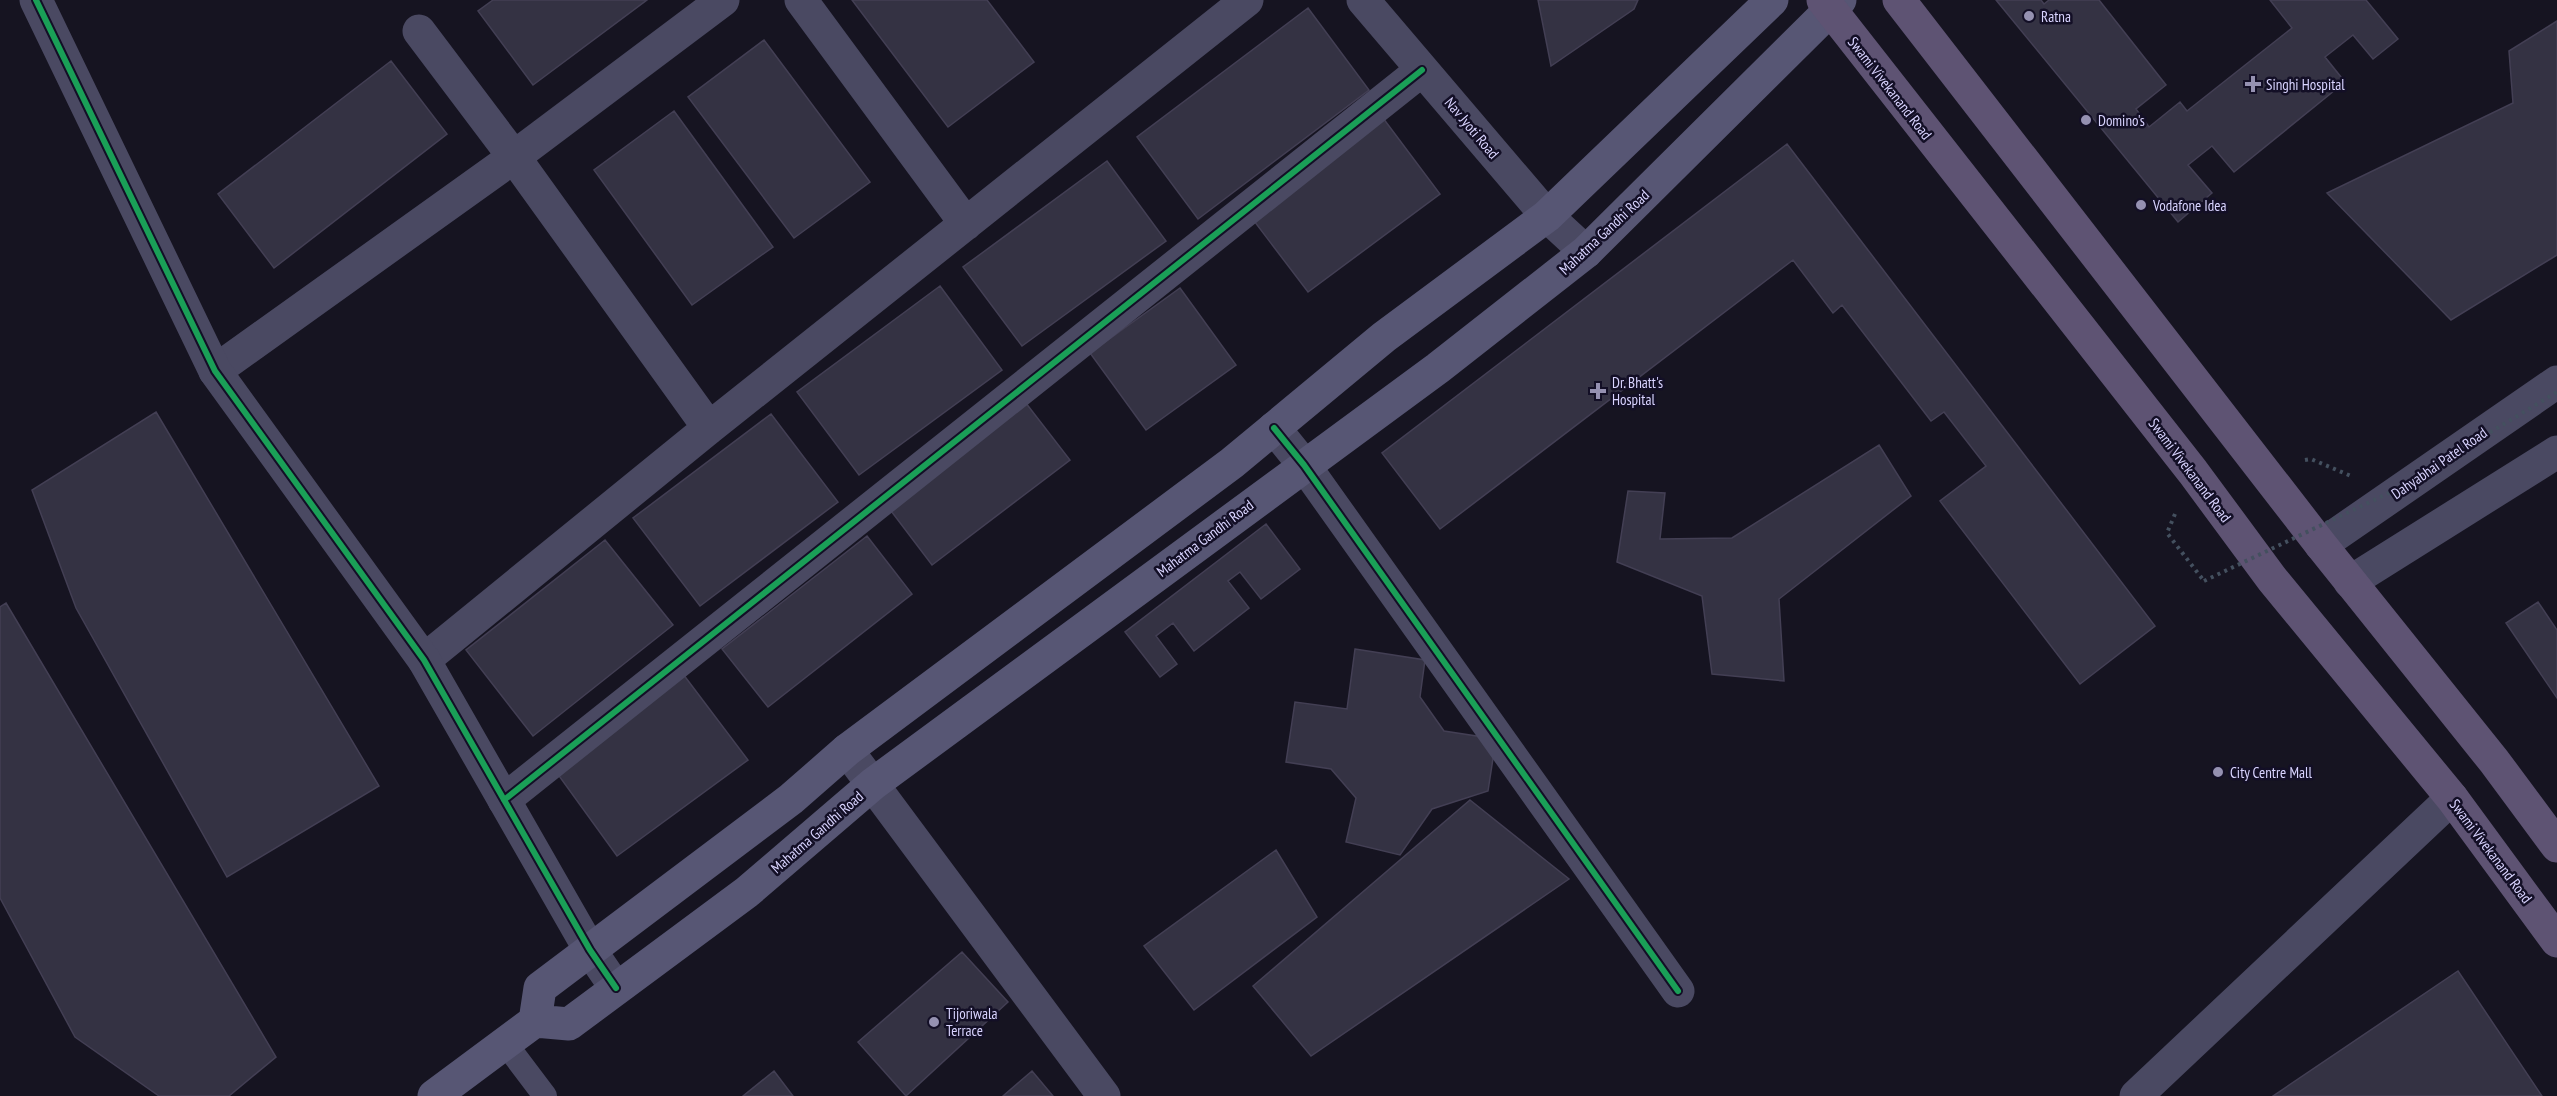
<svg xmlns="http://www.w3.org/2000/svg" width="2557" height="1096" font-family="'PT Sans Narrow',sans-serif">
  <rect width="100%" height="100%" fill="#161421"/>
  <path fill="#343243" stroke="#433f54" stroke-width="1.5" d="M493,0H647L533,85L478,11Z
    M852,0H987L1034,62L948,127Z
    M1538,0H1638L1634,9L1551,66Z
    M1996,0H2041L2044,4L2049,0H2099L2166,85L2136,109L2149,127L2180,102L2187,111L2292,28L2270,0H2366L2398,39L2373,59L2353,35L2325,57L2345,82L2234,172L2212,146L2188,165L2212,193L2178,222Z
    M1308,8L1369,90L1198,219L1137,137Z
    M2557,21V255L2451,320L2327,193L2513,103L2509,51Z
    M764,40L870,182L794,238L688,97Z
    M391,61L447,134L274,268L218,194Z
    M674,111L773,247L692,305L594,170Z
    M1383,118L1440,194L1308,292L1251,217Z
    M1787,144L2155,626L2080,684L1940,501L1986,466L1944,412L1931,421L1842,305L1833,313L1793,260L1440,529L1382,453Z
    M1107,161L1166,241L1022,346L963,267Z
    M940,286L1002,370L859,475L797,392Z
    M1180,288L1236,365L1146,430L1090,353Z
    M1022,398L1070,460L932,565L885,503Z
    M156,412L379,786L227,877L76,608L32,490Z
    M771,414L838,502L700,606L633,518Z
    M1879,445L1911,496L1779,599L1784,681L1712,674L1702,596L1617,562L1628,491L1665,493L1660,539L1732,538Z
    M1266,524L1300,569L1261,599L1240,572L1228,581L1249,608L1194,651L1173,623L1156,636L1177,664L1160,677L1125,632Z
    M867,536L912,594L768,707L722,649Z
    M605,540L673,625L533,736L466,650Z
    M2538,602L2557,630V698L2506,623Z
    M6,603L276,1057L229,1096H159L75,1037L0,898V607Z
    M1355,649L1425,660L1420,697L1444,731L1496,739L1488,791L1432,809L1400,855L1346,842L1356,798L1331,769L1286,762L1295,702L1347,709Z
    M683,674L748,760L617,856L554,769Z
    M1470,800L1569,879L1311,1056L1253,986Z
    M1276,850L1317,917L1194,1010L1144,946Z
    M962,952L1008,1002L906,1096L858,1042Z
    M2458,971L2542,1096H2273Z
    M774,1071L793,1096H743Z
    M1032,1071L1053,1096H1003Z"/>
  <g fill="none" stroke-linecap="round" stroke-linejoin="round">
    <path stroke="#44505f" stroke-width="4" stroke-dasharray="3 4.5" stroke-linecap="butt" d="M2305,460L2311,459L2351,476
      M2175,514L2167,533L2204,581"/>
    <path stroke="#4a4962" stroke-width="24" d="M505,1043L545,1096"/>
    <path stroke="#4a4962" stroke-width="33" d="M801,0L966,224
      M1363,0L1547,216L1586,252
      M419,31L514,157L709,428
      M215,371L514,157L723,0
      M1274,428L1304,465L1678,991
      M2321,545L2557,382
      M2350,582L2557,452
      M424,660L709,428L1247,0
      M847,750L1104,1096
      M504,800L1422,70
      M2136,1096L2452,798"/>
    <path stroke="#4a4962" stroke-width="33" d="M36,0L215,371L424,660L590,950L616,988"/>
    <path stroke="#575674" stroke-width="33" d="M535,1021L540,988L791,799L847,750L1232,463L1384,337L1547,216L1772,0
      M434,1096L535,1021L569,1024L747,892L873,784L1438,368L1586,252L1840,0"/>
    <path stroke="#5e5373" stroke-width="33" d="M1823,0L2193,472L2272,579L2452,798L2557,941
      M1899,0L2321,545L2494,761L2557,846"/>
    <path stroke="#44505f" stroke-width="4" stroke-dasharray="3 4.5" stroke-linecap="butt" d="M2204,581L2391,492L2557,392"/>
    <defs>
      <path id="cycleway" d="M36,0L215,371L424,660L590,950L616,988
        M1274,428L1304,465L1678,991
        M504,800L1422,70"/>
    </defs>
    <use href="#cycleway" stroke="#130f26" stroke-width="10"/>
    <use href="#cycleway" stroke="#1a9f57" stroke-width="6"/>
  </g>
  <g fill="#9591b1" stroke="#130f26" stroke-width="2">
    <circle cx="2029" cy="16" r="6"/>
    <path d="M2250 75h6v6h6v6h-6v6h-6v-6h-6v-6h6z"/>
    <circle cx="2086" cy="120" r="6"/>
    <circle cx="2141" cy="205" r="6"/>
    <path d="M1595 382h6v6h6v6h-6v6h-6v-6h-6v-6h6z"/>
    <circle cx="2218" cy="772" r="6"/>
    <circle cx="934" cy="1022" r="6"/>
  </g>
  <g text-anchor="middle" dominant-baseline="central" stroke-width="5" stroke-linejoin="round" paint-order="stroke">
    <g font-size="15" fill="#d9d4ff" stroke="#130f26" text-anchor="start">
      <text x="2041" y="16">Ratna</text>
      <text x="2266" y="84">Singhi Hospital</text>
      <text x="2098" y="120">Domino's</text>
      <text x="2153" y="205">Vodafone Idea</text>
      <text x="1612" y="382">Dr. Bhatt's<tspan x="1612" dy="17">Hospital</tspan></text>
      <text x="2230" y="772">City Centre Mall</text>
      <text x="946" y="1013">Tijoriwala<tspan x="946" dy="17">Terrace</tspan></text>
    </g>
    <g font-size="15" fill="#d9d4ff" stroke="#130f26">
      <text transform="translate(1890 88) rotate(52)">Swami Vivekanand Road</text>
      <text transform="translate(1472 128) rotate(50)">Nav Jyoti Road</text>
      <text transform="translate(1604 232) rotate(-43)">Mahatma Gandhi Road</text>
      <text transform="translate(2439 463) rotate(-35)">Dahyabhai Patel Road</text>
      <text transform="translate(2190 470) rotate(53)">Swami Vivekanand Road</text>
      <text transform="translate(1205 538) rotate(-37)">Mahatma Gandhi Road</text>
      <text transform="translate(817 832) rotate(-41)">Mahatma Gandhi Road</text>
      <text transform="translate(2491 851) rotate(53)">Swami Vivekanand Road</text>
    </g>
  </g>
</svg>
